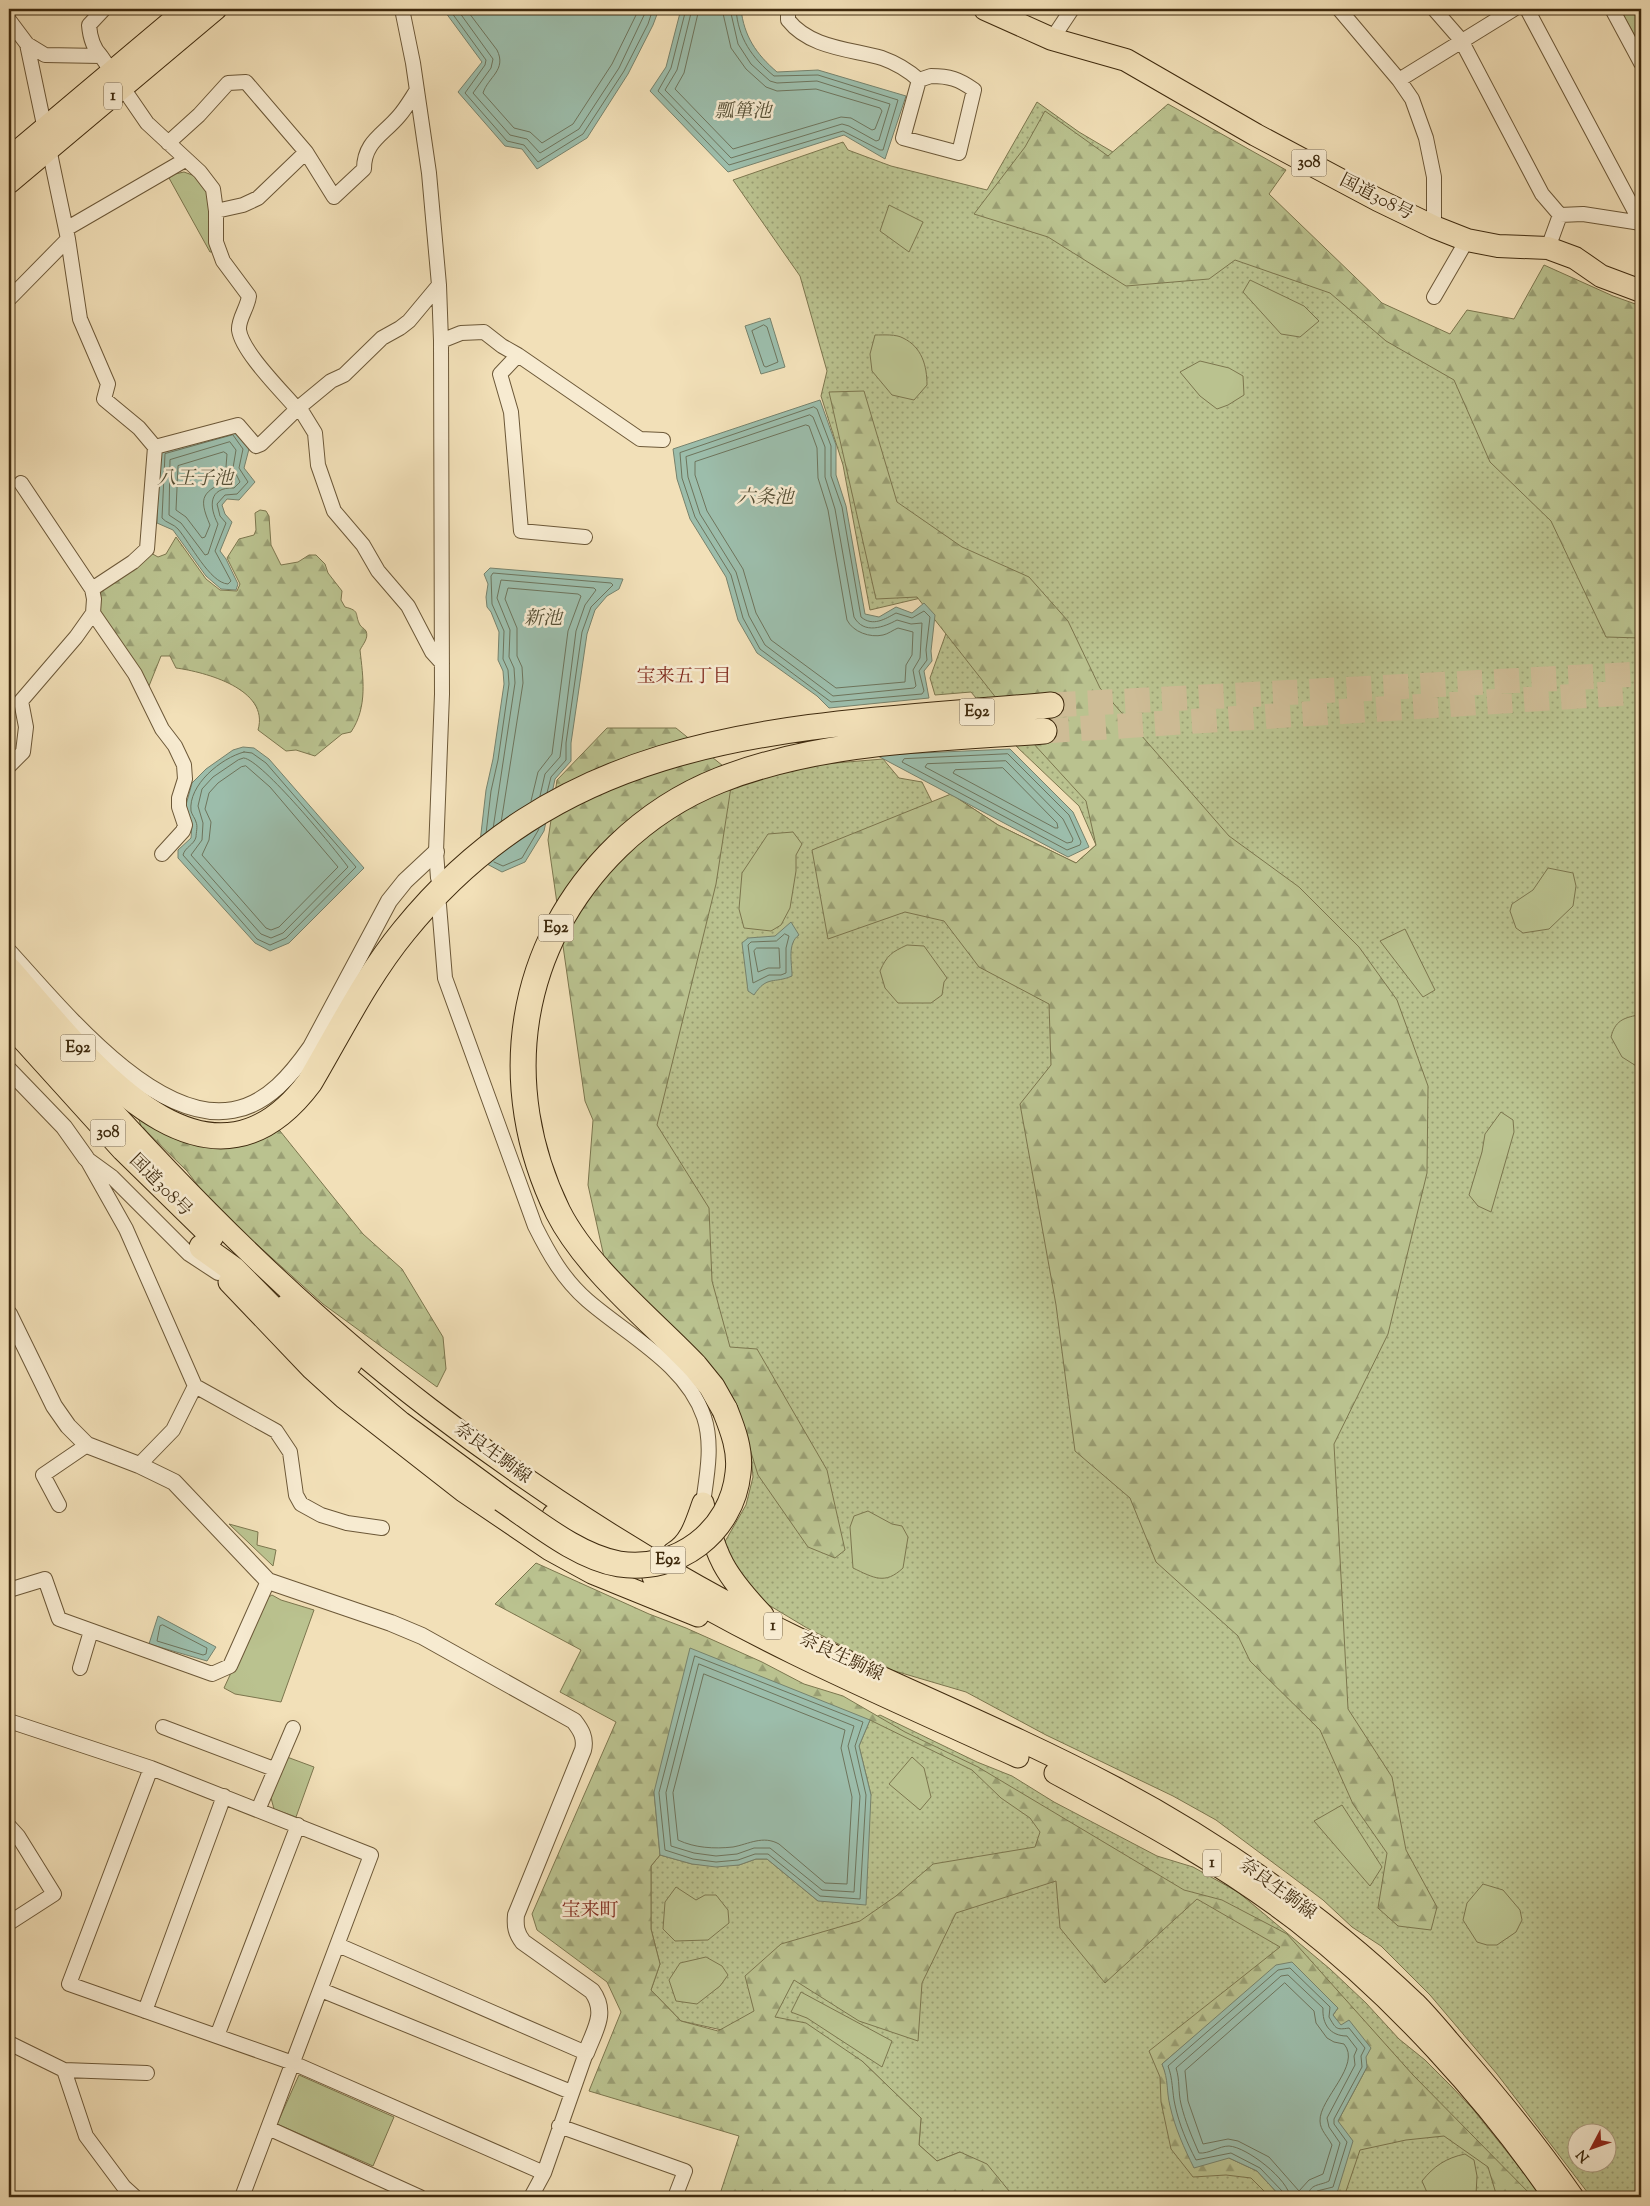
<svg xmlns="http://www.w3.org/2000/svg" width="1650" height="2206" font-family="'Sorts Mill Goudy','Noto Serif JP',serif">
  <defs>
    <pattern id="grass-dots" width="8" height="8" patternUnits="userSpaceOnUse" patternTransform="scale(1.25)"><rect width="8" height="8" fill="#bac28f"/><path d="M2 2h.1M6 6h.1" fill="none" stroke="#999e73" stroke-width="1.8" stroke-linecap="round"/></pattern>
    <pattern id="forest-firs" width="22" height="20" patternUnits="userSpaceOnUse" patternTransform="scale(1.25)"><rect width="22" height="20" fill="#bac28f"/><path d="M5 1l3.5 6h-7zM16 11l3.5 6h-7z" fill="#999e73"/></pattern>
  </defs>
  <rect width="100%" height="100%" fill="#f2e0b8"/>
  <filter id="stains"><feTurbulence type="fractalNoise" baseFrequency=".004" numOctaves="4"/><feColorMatrix values="0 0 0 0 .2 0 0 0 0 .09 0 0 0 0 .02 0 0 0 .5 -.17"/></filter>
  <radialGradient id="worn" r=".72"><stop offset=".6" stop-color="#630" stop-opacity="0"/><stop offset="1" stop-color="#630" stop-opacity=".3"/></radialGradient>
  <path fill="url(#grass-dots)" stroke="#7c764e" fill-rule="evenodd" d="M1037,102L1079,132L1375,307L1465,351L1641,588V2197H1591L1497,2074L1430,1995L1381,1946L1352,1927L1323,1900L1216,1820L1173,1796L1046,1735L966,1692L888,1669L807,1628L757,1598L737,1573L723,1545L746,1505L753,1477L749,1433L610,1089L658,835L754,776L812,765L883,759L899,778L922,782L933,804L951,794L998,825L1076,863L1096,845L1079,806L1017,747L971,692L935,695L930,678L949,625L925,597L870,610L843,465L821,396L827,371L800,276L733,180L843,142L848,150L891,166L987,190ZM1578,2134H1608V2164H1578Z
    M880,1715L977,1762L1012,1776L1054,1802L1157,1856L1193,1867L1238,1892L1330,1969L1366,2003L1399,2039L1425,2060L1451,2086L1472,2108L1543,2197H1003L960,2152L937,2161L919,2145L921,2118L862,2061L681,2021L651,1990L660,1964L651,1929V1866L660,1855L692,1864L739,1865L756,1859H767L818,1901L871,1795L859,1746L870,1720Z"/>
  <path fill="url(#forest-firs)" stroke="#7c764e" fill-rule="evenodd" d="M1168,104L1286,170L1269,194L1382,303L1450,334L1467,310L1514,319L1544,265L1613,296L1641,306V638L1606,637L1551,521L1490,462L1454,380L1386,341L1330,293L1235,260L1209,279L1126,286L1048,237L974,214L1025,147L1045,111L1108,156Z
    M864,391L897,502L962,547L1029,577L1068,621L1100,688L1229,836L1299,887L1359,947L1397,1000L1428,1086L1427,1173L1388,1334L1334,1444L1348,1709L1392,1777L1406,1850L1437,1907L1431,1930L1398,1926L1378,1908L1387,1853L1353,1804L1320,1730L1250,1661L1238,1636L1156,1562L1130,1498L1075,1451L1056,1305L1020,1104L1051,1065L1049,1004L979,967L944,921L905,912L828,939L812,850L951,794L998,825L1076,863L1096,845L1086,801L1022,731L917,597L876,599L829,392Z
    M260,510L266,511L269,516L271,545L281,565L298,562L309,555H316L325,564L328,573L342,591L341,600L345,607C361,611 354,614 360,625C361,627 364,628 366,631C369,638 363,644 360,650C363,677 368,707 351,732L342,734L315,756L296,750L286,751L258,730C270,689 205,672 176,668L170,656H161L149,686L97,611V591L149,552L158,557L166,554L176,537L206,579L220,590L237,591L240,584L227,558L239,539L254,535L256,530L255,513Z
    M607,728H676L733,774L716,884L657,1125L709,1208L712,1281L730,1347L757,1349L827,1470L845,1550L835,1558L808,1547L758,1475L742,1423L658,1316L604,1257L588,1185L593,1120L585,1101L548,840L557,780Z
    M137,1114L181,1139L276,1126L363,1234L402,1269L443,1337L446,1369L437,1387L323,1304L211,1203L187,1171L141,1126Z
    M536,1563L649,1614L686,1628L762,1662L804,1684L843,1696L905,1732L978,1767L1184,1890L1222,1900L1287,1934L1413,2075L1533,2197H1497L1488,2167L1444,2136L1406,2140L1360,2150L1344,2197H1294L1337,2193L1338,2121L1367,2067L1333,2015L1338,2008L1202,2030L1162,2064L1168,2078L1170,2105L1229,2158L1257,2171L1281,2197H1270L1251,2178L1226,2175L1193,2177L1171,2149L1161,2102L1160,2077L1149,2051L1280,1947L1197,1899L1105,1983L1060,1928L1056,1881L956,1913L922,1983L918,2041L859,2021L794,1980L775,2017L806,2023L862,2061L921,2118L919,2145L937,2161L960,2152L987,2164L1014,2197H719L739,2136L589,2091L621,2012L607,1982L537,1930L532,1914L616,1722L560,1692L581,1650L495,1604ZM870,1720L972,1770L1001,1798L1030,1818L1040,1832L1035,1847L933,1864L896,1896L860,1921L781,1944L745,1976L754,2011L718,2031L681,2021L651,1990L660,1964L651,1929V1866L660,1855L654,1792Z"/>
  <path fill="#bac28f" stroke="#7c764e" d="M1620,9H1641V47Z
    M184,172L195,176L208,193L209,218L214,252H210L169,178L175,174Z
    M889,205L923,222L909,252L880,231Z
    M1250,280L1304,306L1319,321L1300,337L1281,334L1243,292Z
    M875,335C884,335 896,334 903,338C922,347 927,366 927,385L914,400L892,395L872,371L870,354Z
    M1200,361L1229,368L1243,376L1244,395L1228,405L1217,409L1200,396L1180,372Z
    M793,832L802,844L796,855V871L790,908L781,925L771,931L744,928L739,909L742,873L768,834Z
    M1548,868L1573,873L1576,886L1573,906L1549,929L1523,933L1516,928L1510,911L1512,904L1533,890Z
    M1405,929L1435,990L1423,997L1380,941Z
    M907,945L924,946L947,978L944,982L942,995L931,1003H898L885,988L880,971C887,955 892,952 907,945Z
    M1638,1015L1641,1016V1069L1622,1057L1611,1037C1615,1021 1623,1018 1638,1015Z
    M1501,1112L1513,1120L1514,1132L1491,1212L1478,1206L1469,1195L1482,1152L1485,1134Z
    M868,1511L892,1524L902,1526L908,1537L903,1568C885,1585 874,1578 853,1568L850,1527L854,1516Z
    M229,1524L258,1532L257,1545L276,1550L273,1566Z
    M272,1595L281,1600L314,1610L281,1702L235,1694L224,1688L265,1599Z
    M287,1757L314,1767L296,1817L274,1809L271,1798Z
    M912,1757L924,1768L931,1797L920,1810L889,1784Z
    M1342,1805L1382,1867L1370,1886L1314,1821Z
    M1483,1884L1503,1890L1520,1910L1522,1920L1516,1932L1497,1945H1487L1477,1942L1463,1920L1467,1903Z
    M676,1887L696,1900L705,1895H716L728,1910L729,1923L708,1940L675,1941L663,1929L665,1902Z
    M706,1957L722,1966L728,1975L720,1986L697,2004L676,2001L669,1980L680,1963Z
    M801,1992L892,2041L882,2067L807,2018L791,2012Z
    M299,2075L394,2117L373,2166L277,2124Z
    M1465,2154L1474,2160L1477,2176L1476,2195L1472,2197H1429L1422,2181C1434,2166 1446,2158 1465,2154Z"/>
  <path fill="#9cbdab" stroke="#77826c" d="M443,9H659L653,25L628,74L587,138L537,169L522,149L505,146L458,92L482,62Z
    M681,9H741C744,36 756,54 777,72L818,70L906,96L885,159L844,135L728,172L650,91L666,67Z
    M770,318L785,367L761,374L745,326Z
    M820,400L836,445V475L846,506L865,614L879,617L896,607L912,613L924,603L935,615L931,651L932,661L924,671L929,698L829,708L817,696L757,653L738,620L726,577L690,519L677,479L673,449Z
    M237,429L249,449L244,468L255,482L239,500L227,499L222,505L225,514L232,522L220,551L226,559L238,584L236,590L221,589L206,576L173,530L157,523L159,450Z
    M490,568L623,579L619,589L607,596L595,610L587,634L571,743V761L555,779L544,831L525,862L502,872L487,864L480,842L486,790L493,759L504,684L503,671L498,660L499,632L491,612L487,607L486,597L488,584L484,574Z
    M243,747L254,748L269,759L364,868L289,943L270,951L255,943L178,858V850L191,838L192,824L186,815V805L192,783L206,769L233,750Z
    M1010,749L1073,812L1089,847L1068,857L876,755Z
    M791,922L799,935C787,943 792,963 792,976C774,984 767,975 754,995L748,991L742,943L748,938L775,936Z
    M158,1616L216,1647L207,1661L149,1644Z
    M690,1648L870,1720L859,1746L871,1795L866,1905L818,1901L767,1859H756L739,1865L716,1867L692,1864L660,1855L654,1792Z
    M1292,1962L1338,2008L1333,2015L1341,2025L1349,2020L1371,2048L1366,2057L1367,2067L1338,2121L1353,2141L1337,2193L1281,2197L1257,2171L1229,2158L1194,2168C1184,2148 1175,2128 1170,2106C1166,2090 1169,2081 1162,2064L1276,1965Z"/>
  <g fill="none" stroke-linecap="round" stroke-linejoin="round">
    <path stroke="#6e745c" stroke-width="1" d="M449,9L486,60L485,65L465,93L507,141L524,145L538,162L583,134L624,71L648,24L653,9
      M457,9L493,59L491,68L473,93L510,135L527,139L540,153L579,129L619,68L647,9
      M466,9L497,50C507,70 488,77 483,93L514,128L530,132L542,143L573,124L612,64L639,9
      M686,9L671,68L658,91L729,165L843,131L880,150H883L898,100L818,75L774,76C752,58 738,38 736,9
      M692,9L677,70L665,90L731,158L842,124L849,126L876,141L879,140L890,104L817,81L777,83L770,81L751,64L738,44L730,9
      M699,9L684,73L675,89L733,149L841,117L851,118L872,130L875,129L882,111L880,108L816,89L777,91L766,87L746,69L731,48L722,9
      M764,325L767,327L778,362L766,367L764,366L752,331Z
      M814,407L817,409L831,446V476L842,507L861,617C873,627 885,619 896,613L912,618L924,611L930,617L926,650L927,660L919,671L924,691L922,694L831,702L760,649L743,618L731,575L695,517L682,478L680,453Z
      M810,415L813,417L825,447V477L835,509L854,617C864,635 884,627 897,620L911,624L922,623L920,658L913,670L916,686L914,688L833,696L765,645L749,616L736,572L700,514L688,477L686,457Z
      M806,425L809,426L817,448L818,478L828,510L847,620C853,632 870,638 883,635C888,634 893,630 898,628L913,632L912,655L906,665L905,682L836,688L771,640L756,613L743,569L707,511L695,475V462Z
      M233,435L243,449L239,468L248,482L237,494L225,495L217,504L220,516L226,523L215,551L231,581L228,584C210,583 190,543 178,529C174,524 166,523 162,518L165,454Z
      M230,442L236,450L233,468L240,482L234,488C208,487 209,507 218,524L208,554L205,555L181,523L169,515L170,460Z
      M224,452L227,454L226,467L228,479C204,493 197,495 210,525L205,537L202,538L186,517L176,510L178,466Z
      M244,752L252,753L266,763L356,867L286,938L270,945L257,939L183,855C185,847 194,845 196,837C196,833 198,826 196,822C195,818 192,815 191,811C188,785 221,758 244,752Z
      M1008,754L1069,815L1081,842L1080,845L1067,850L902,762L904,759Z
      M244,758C262,760 335,849 348,867L283,933L271,938L261,934L191,855L202,840L203,823L198,806L202,789L213,777L238,760Z
      M1006,761L1063,819L1073,839L1072,842L1067,843L925,767L927,764Z
      M246,766L270,787L338,867L279,927L271,930L266,928L202,855L209,840L211,822L205,809L209,793L218,783L241,767Z
      M1003,768L1057,823L1058,828H1055L953,773L955,770Z
      M501,823L523,683L522,667L517,656V628L505,599L508,588L578,594L581,596L568,631L552,754L538,772L531,801
      M493,829L515,683L514,668L509,657L510,630L497,598L501,580L594,588L596,590L585,605L576,631L560,757L545,774L540,796
      M486,834L491,791L498,760L509,684L508,670L503,659L504,631L492,604L491,576L493,573L611,583L613,585L591,607L582,632L566,743V760L551,777L547,793
      M494,862L503,866L522,858L539,829
      M785,934L789,936L786,948V973L781,975H769L753,983L748,945L751,942L776,941Z
      M757,948H779L780,968H768L758,972L754,951Z
      M163,1625L207,1648L206,1654L203,1655L157,1641L160,1626Z
      M695,1656L863,1722L855,1746L866,1795L860,1899L820,1896L768,1854H755L738,1860L716,1862L693,1859L665,1850L659,1793Z
      M699,1664L854,1726L848,1746L860,1796L854,1892L822,1890L770,1848H754L737,1854L716,1856L694,1853L671,1846L666,1793Z
      M704,1674L845,1730L841,1748L852,1797L847,1884L825,1883L779,1844C763,1835 749,1844 733,1847C714,1849 695,1848 678,1840L673,1793Z
      M1285,1983L1314,2011L1316,2023L1327,2038L1334,2042L1344,2044C1362,2065 1319,2099 1320,2121C1320,2130 1328,2137 1332,2145L1323,2174L1309,2180L1299,2191L1269,2157L1238,2141L1228,2139L1203,2144L1188,2101L1185,2071Z
      M1284,2197L1283,2192L1260,2168L1231,2153L1196,2160C1187,2143 1179,2124 1175,2105C1172,2092 1173,2079 1168,2066L1278,1970L1290,1968L1330,2007L1329,2017C1336,2029 1336,2030 1349,2028L1365,2048L1361,2056L1362,2067L1334,2119V2124L1347,2142L1333,2187L1317,2191L1314,2197
      M1290,2197C1289,2180 1247,2147 1229,2146C1219,2146 1209,2154 1199,2153C1192,2137 1185,2121 1181,2104C1178,2092 1180,2080 1176,2068L1281,1976L1288,1975L1323,2008C1322,2024 1330,2036 1347,2036L1357,2049L1354,2056L1355,2065L1327,2118L1329,2127L1340,2143L1329,2181C1320,2186 1309,2183 1308,2197"/>
    <path stroke="#cebc96" stroke-width="25" stroke-dasharray="25 12" stroke-linecap="butt" d="M1051,705L1641,674
      M1044,731L1641,692"/>
    <defs>
      <path id="minor" d="M402,9L413,63L429,173L439,285L441,341L442,694L436,852L438,878
        M788,9V20C810,48 850,49 882,58C896,63 908,70 919,80
        M1339,9L1399,80L1412,99L1426,138L1434,177V227
        M1434,9L1461,40L1542,194L1560,215L1548,248
        M1527,9L1641,223
        M1612,9L1641,63
        M9,20L27,44L68,239L9,299
        M1052,39L1072,9
        M27,44L45,55L101,56L147,123L200,172L213,189L216,211V242L223,261L249,296C248,307 238,319 239,330C242,352 282,391 297,409
        M101,56C93,48 90,37 89,25L104,9
        M931,76C949,76 959,79 974,90L959,153L903,138L919,80Z
        M1399,80L1514,9
        M168,143L199,115L228,83L246,82L306,152L334,197L364,169C364,142 383,135 399,116C406,108 411,99 417,90
        M216,211L243,205L258,198L306,152
        M1560,215L1583,214L1641,223
        M66,229L185,160
        M68,239L80,319L108,384L104,399L139,428L155,447L147,549L133,562L92,589
        M1434,297L1467,240
        M441,341L461,333L484,332L502,346L518,355L640,439L663,440
        M518,355L500,374L511,412L521,531L585,537
        M299,407L315,433L318,465L334,511L363,545L378,571L408,606L432,652L442,663
        M155,447L238,425L256,446L261,444L297,409L331,381L344,375L382,338L400,328L409,321L439,285
        M93,613L135,674L162,729L175,746L184,765L185,779L179,798V807L185,825L183,831L162,854
        M9,766L23,752L26,727L21,701L76,637L93,613L94,599L92,589L21,483
        M439,905L445,978L535,1226C549,1254 563,1279 587,1300C627,1335 686,1364 704,1417C713,1444 707,1475 703,1503
        M86,1158L126,1229L195,1386L276,1431L290,1452L296,1495L301,1504L321,1515L347,1523L382,1528
        M90,1161L112,1177L189,1254L218,1273
        M139,1465L173,1430L195,1386
        M59,1505L43,1475L87,1445
        M9,1590L45,1579L59,1619L212,1674L230,1666L268,1581
        M80,1668L91,1631
        M9,1721L151,1768L371,1855L242,2197
        M163,1727L274,1769
        M151,1768L69,1984L293,2063L544,2173
        M258,1810L293,1728
        M9,1826L18,1836L54,1894L9,1923
        M338,1945L586,2053L544,2173L531,2197
        M321,1990L571,2092
        M145,2011L224,1796
        M217,2036L298,1825
        M9,2043L64,2070L86,2136L124,2187L135,2197
        M64,2070L147,2073
        M559,2126L685,2171L675,2197
        M268,2128L420,2197"/>
      <path id="tertiary" d="M9,952C58,1005 153,1125 233,1110C268,1104 292,1074 311,1047L389,901L405,881L436,852
        M9,1070L64,1127L86,1158
        M9,1314L54,1406L68,1426L87,1445L139,1465L174,1482L268,1581L391,1623L422,1636L574,1721C581,1730 586,1738 583,1750L516,1915C515,1926 516,1933 523,1942L592,1991C608,2013 594,2031 586,2053"/>
      <path id="primary" d="M9,158L186,9
        M9,183L216,9
        M9,994C137,1143 273,1289 430,1409C510,1470 593,1526 680,1576C819,1657 972,1712 1114,1787C1223,1845 1325,1917 1415,2003C1431,2019 1446,2038 1461,2055C1501,2101 1539,2148 1573,2197
        M229,1282L312,1369L344,1398L463,1491L550,1550L592,1573L698,1616
        M285,1306L351,1364
        M553,1515L625,1560
        M673,1553C691,1543 696,1522 703,1503C715,1557 725,1575 763,1615
        M653,1577C769,1648 895,1700 1018,1757
        M1055,1773C1138,1818 1222,1863 1297,1921C1394,1997 1485,2096 1554,2197"/>
      <path id="trunk" d="M985,9L1052,39L1126,60L1256,135L1378,200L1434,227L1467,240L1498,246L1548,248L1575,258L1601,276L1641,291
        M9,1024L123,1150L212,1237"/>
      <path id="motorway" d="M9,970C81,1052 205,1223 310,1082C340,1031 367,976 404,931C574,721 805,728 1051,705
        M202,1247L234,1270L300,1337L344,1377L400,1424L502,1499
        M725,1410L712,1387L695,1366C651,1320 587,1269 558,1212C496,1085 517,944 618,846C648,817 682,795 720,780C823,740 935,739 1044,731"/>
    </defs>
    <use href="#minor" stroke="#6c5838" stroke-width="16"/>
    <use href="#tertiary" stroke="#6c5838" stroke-width="18"/>
    <use href="#primary" stroke="#3f2a0e" stroke-width="23"/>
    <use href="#trunk" stroke="#3f2a0e" stroke-width="24"/>
    <use href="#motorway" stroke="#3f2a0e" stroke-width="27"/>
    <use href="#minor" stroke="#f7ebd1" stroke-width="14"/>
    <use href="#tertiary" stroke="#f7ebd1" stroke-width="16"/>
    <use href="#primary" stroke="#f2e0b8" stroke-width="21"/>
    <use href="#trunk" stroke="#f2e0b8" stroke-width="22"/>
    <use href="#motorway" stroke="#f2e0b8" stroke-width="25"/>
    <defs>
      <path id="motorway-bridge" d="M502,1499C536,1522 578,1557 619,1564C677,1573 732,1532 738,1473C741,1451 733,1430 725,1410"/>
    </defs>
    <use href="#motorway-bridge" stroke="#3f2a0e" stroke-width="27" stroke-linecap="butt"/>
    <use href="#motorway-bridge" stroke="#f2e0b8" stroke-width="25"/>
  </g>
  <g text-anchor="middle" dominant-baseline="central" stroke-width="5" stroke-linejoin="round" paint-order="stroke">
    <g fill="#f7ebd1" stroke="#766448" stroke-width="1">
      <rect x="104" y="82.5" width="18" height="27" rx="4"/>
      <rect x="1291.5" y="149.5" width="35" height="27" rx="4"/>
      <rect x="959.5" y="698.5" width="35" height="27" rx="4"/>
      <rect x="538.5" y="914.5" width="35" height="27" rx="4"/>
      <rect x="60.5" y="1034.5" width="35" height="27" rx="4"/>
      <rect x="90.5" y="1119.5" width="35" height="27" rx="4"/>
      <rect x="650.5" y="1546.5" width="35" height="27" rx="4"/>
      <rect x="764" y="1612.5" width="18" height="27" rx="4"/>
      <rect x="1203" y="1849.5" width="18" height="27" rx="4"/>
    </g>
    <g font-size="16" font-weight="bold" fill="#3f2a0e">
      <text x="113" y="96">1</text>
      <text x="1309" y="163">308</text>
      <text x="977" y="712">E92</text>
      <text x="556" y="928">E92</text>
      <text x="78" y="1048">E92</text>
      <text x="108" y="1133">308</text>
      <text x="668" y="1560">E92</text>
      <text x="773" y="1626">1</text>
      <text x="1212" y="1863">1</text>
    </g>
    <g font-size="18" fill="#3f2a0e" stroke="#f7ebd1">
      <text transform="translate(1376 198) rotate(27)">国道308号</text>
      <text transform="translate(160 1186) rotate(45)">国道308号</text>
      <text transform="translate(492 1454) rotate(36)">奈良生駒線</text>
      <text transform="translate(841 1658) rotate(25)">奈良生駒線</text>
      <text transform="translate(1277 1890) rotate(36)">奈良生駒線</text>
    </g>
    <g font-size="19" font-style="italic" fill="#564f35" stroke="#f7ebd1">
      <text x="743" y="112">瓢箪池</text>
      <text x="195" y="479">八王子池</text>
      <text x="765" y="498">六条池</text>
      <text x="543" y="619">新池</text>
    </g>
    <g font-size="19" fill="#7a1f14" stroke="#f7ebd1">
      <text x="684" y="677">宝来五丁目</text>
      <text x="590" y="1911">宝来町</text>
    </g>
  </g>
  <rect width="1650" height="2206" fill="none" stroke="#f2e0b8" stroke-width="30"/>
  <rect x="10" y="10" width="1630" height="2186" fill="none" stroke="#3f2a0e" stroke-width="2.5"/>
  <rect x="15" y="15" width="1620" height="2176" fill="none" stroke="#3f2a0e"/>
  <g transform="translate(1592 2148) rotate(229)"><circle r="24" fill="#f7ebd1" stroke="#ad9e83"/>
  <path d="M0-4L9 19L0 12L-9 19Z" fill="#8f2418"/>
  <text y="-8" font-size="14" font-weight="bold" text-anchor="middle" fill="#3f2a0e">N</text>
  </g>
  <rect width="100%" height="100%" filter="url(#stains)"/>
  <rect width="100%" height="100%" fill="url(#worn)"/>
</svg>
